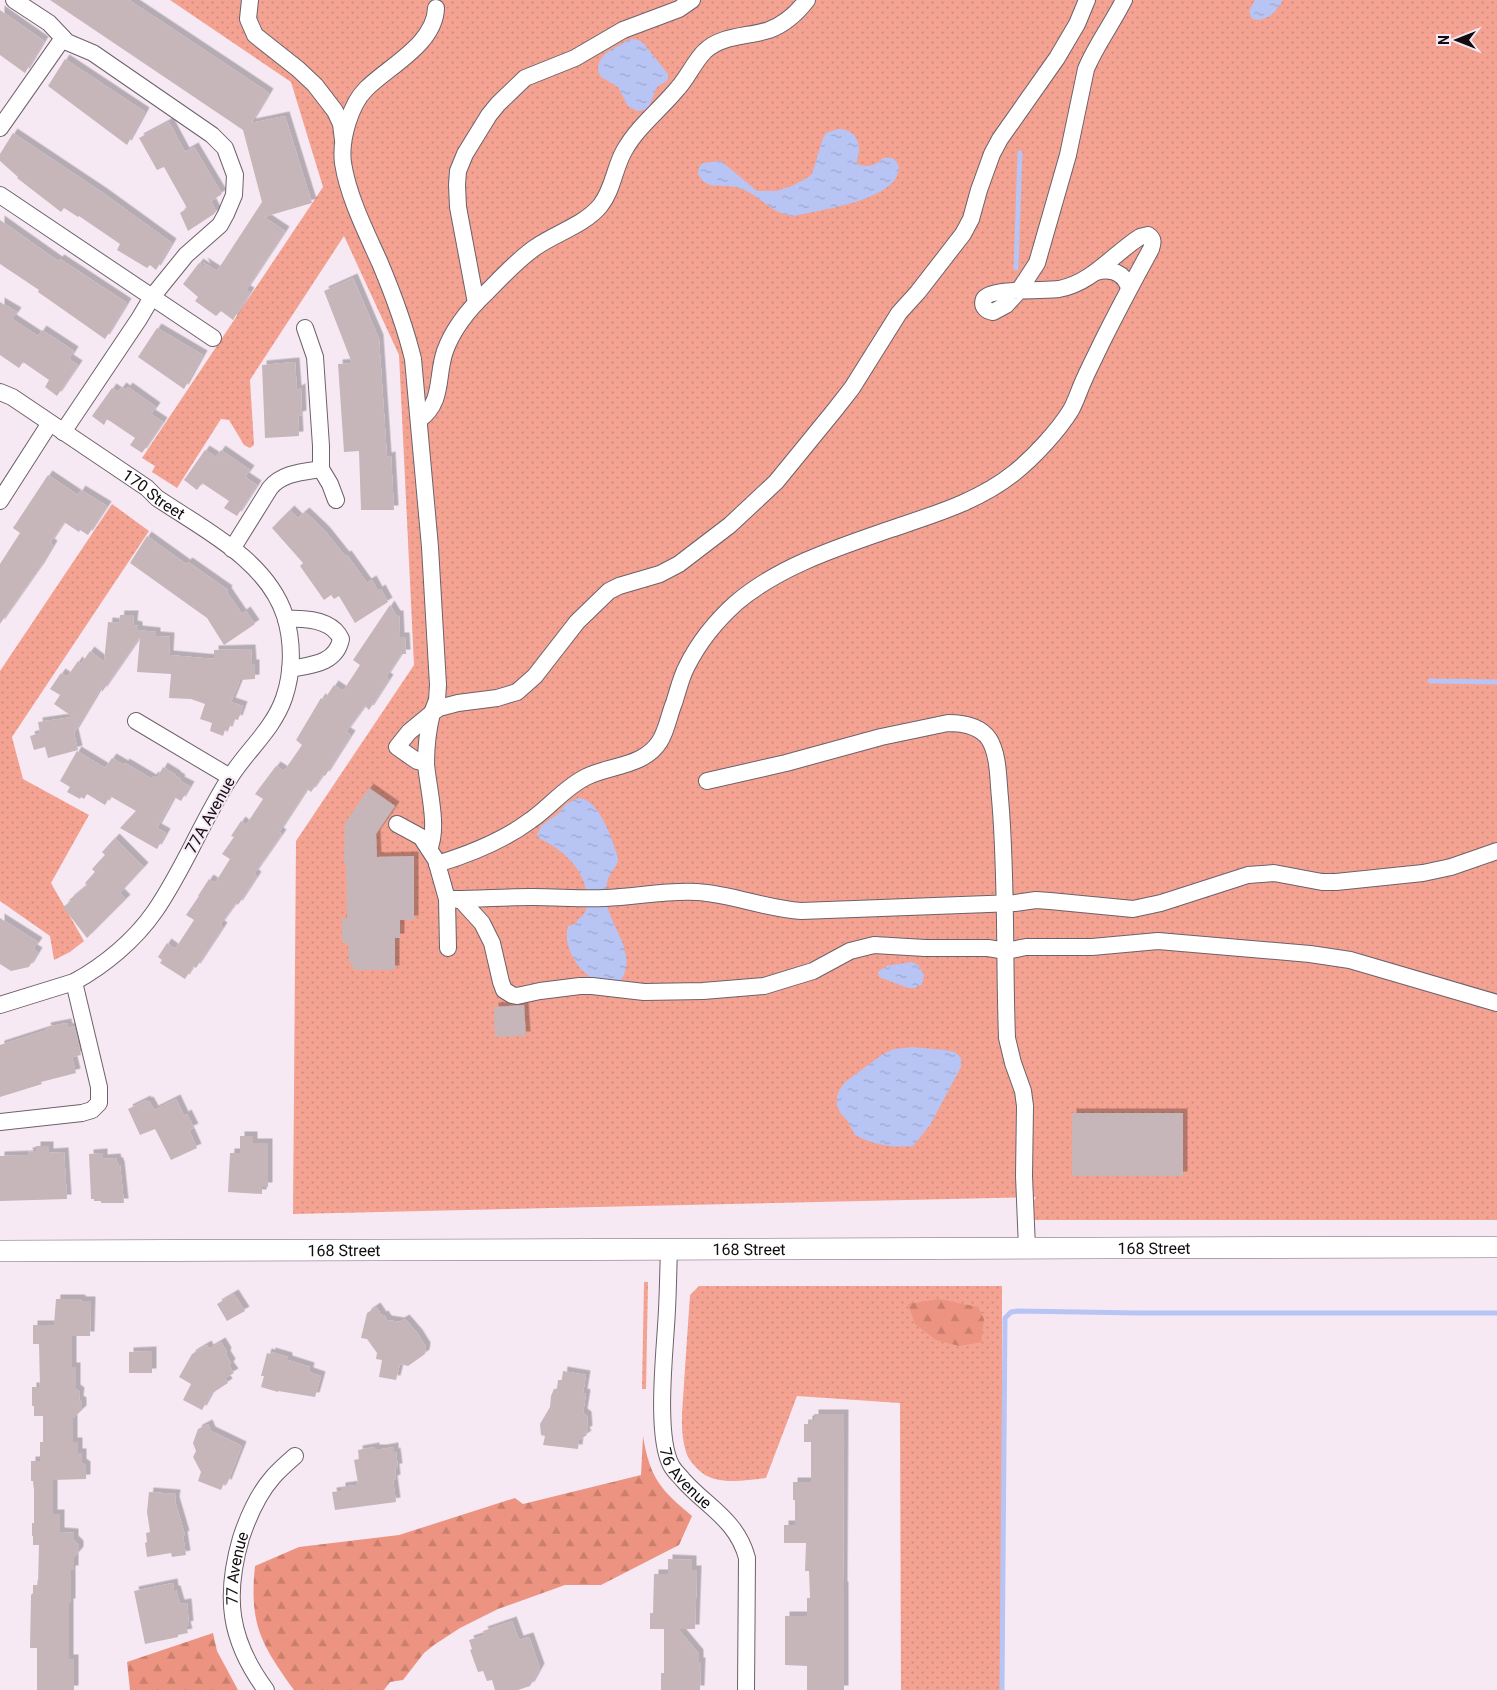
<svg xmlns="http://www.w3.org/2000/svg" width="1497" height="1690" font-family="Roboto,sans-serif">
  <defs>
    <pattern id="grass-dots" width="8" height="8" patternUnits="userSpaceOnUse" patternTransform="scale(1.25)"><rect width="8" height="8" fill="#f4a392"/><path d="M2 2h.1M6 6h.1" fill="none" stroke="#d08b7d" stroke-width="1.8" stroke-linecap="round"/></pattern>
    <pattern id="forest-firs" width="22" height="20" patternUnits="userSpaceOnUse" patternTransform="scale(1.25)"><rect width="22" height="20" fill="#ed9381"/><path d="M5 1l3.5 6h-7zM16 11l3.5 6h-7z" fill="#ca7e6e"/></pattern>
    <pattern id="water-ripples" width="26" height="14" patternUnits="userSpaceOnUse" patternTransform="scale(1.25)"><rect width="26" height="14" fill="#b8c4f3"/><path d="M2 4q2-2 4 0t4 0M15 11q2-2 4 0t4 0" fill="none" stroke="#9da7cf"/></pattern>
    <filter id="shadow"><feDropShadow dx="4.5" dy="-4.5" stdDeviation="0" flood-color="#0004"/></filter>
  </defs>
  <rect width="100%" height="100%" fill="#f7e9f4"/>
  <path fill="url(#grass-dots)" d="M170,0H1497V1220H1032V1204L1036,1197L293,1214L296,841L414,665L399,355L344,236L250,380L254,445L250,448L244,445L229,420L221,419L177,488L152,472L155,466L142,458L323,187L291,82Z
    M112,504L149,531L12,737L23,779L89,815L51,883L84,941L70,952L54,960L50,936L0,901V671Z
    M644,1282H648L646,1389H642Z
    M699,1286H1002V1690H901L900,1403L797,1396L766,1478C747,1480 723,1485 705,1475C698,1470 688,1460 686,1452C679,1430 683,1405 684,1383C686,1353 688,1324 690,1295Z"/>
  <path fill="url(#forest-firs)" d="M939,1299L978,1307L984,1319L981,1342L959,1346L936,1340L915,1324L908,1304Z
    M643,1436C650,1478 660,1489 692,1516L679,1545L601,1585H565L498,1609L460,1628L434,1645L424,1653L403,1680L390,1682L384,1690H294C261,1644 249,1624 255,1566L299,1547L399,1535L515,1498L523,1504L641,1475Z
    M213,1633L217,1651L238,1690H130L127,1662Z"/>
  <path fill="url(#water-ripples)" d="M1255,0H1283C1277,11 1266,23 1252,19L1249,11Z
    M633,39L639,40L644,44L668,74V79L665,82L657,87L649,106L644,110L637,111L628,106L618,87L601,77C592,62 606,52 618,46C624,43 627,40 633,39Z
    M838,129C851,129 860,137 859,152C858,156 857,159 857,164C867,168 876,166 883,158C892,156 896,159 899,167C898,171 898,175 896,178C881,202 820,210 794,216C771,215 760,194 739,188C725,183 706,192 698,174L699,167L703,163L721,161L757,191H776L792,186L807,178L812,174L823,138L826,133Z
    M578,798C599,798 613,841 618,858C618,866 613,868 610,875C606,881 606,891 606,898C608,927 642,955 618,984C611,983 604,983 598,981C579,974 562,946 568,926L575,924C578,918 585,916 586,909C592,884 574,859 553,846C548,842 541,841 537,835L541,826L559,813L566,804Z
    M912,962L918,965L924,975L922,984L915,988H908L879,977L878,972L886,966Z
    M912,1047L944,1050L955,1052L961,1058V1067L930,1125L913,1146C892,1148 874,1145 855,1135L847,1120L841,1114L837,1106V1096L840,1089L845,1082L883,1054L894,1049Z"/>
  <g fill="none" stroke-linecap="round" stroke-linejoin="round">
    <path stroke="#b8c4f3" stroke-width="5" d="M1016,268L1020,153
      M1430,681L1497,682
      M1002,1690L1005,1318L1011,1312L1019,1311L1138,1313H1497"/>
  </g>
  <path fill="#c6b5b9" filter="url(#shadow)" d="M50,0H129L269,93L251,123L285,116L312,203L264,217L285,231L246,290L250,292L233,320L221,311L216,316L195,301L198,297L183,284L199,263L206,268L203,262L217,271L262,202L243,130Z
    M0,10L44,41L25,73L0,55Z
    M65,59L145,112L127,145L48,86Z
    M169,122L185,152L194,147L222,194L211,201L216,211L214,214L188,231L180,213L187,208L164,167L157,170L139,138Z
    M13,133L103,193L172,243L156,270L150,265L147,268L117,250L120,244L79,216L78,217L64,208L61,212L17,178L18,177L0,161V154Z
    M0,220L58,261L60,259L127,303L105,339L38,292L39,290L0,264Z
    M353,278L379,339L387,457L391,456L394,510H361L359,451L344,452L338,364L352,363L324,291Z
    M0,302L17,312L12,319L38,336L42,330L74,351L69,359L78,365L57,396L45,387L49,380L23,362L19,368L0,355Z
    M157,328L203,355L184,389L138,357Z
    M295,362L297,390L301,388L302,415L298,416L299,436L265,438L262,365Z
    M122,387L126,390L128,387L156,407L151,414L163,422L142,453L130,445L135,438L107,419L104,425L92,416L112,388L118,392Z
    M205,450L216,457L221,450L250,470L245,477L257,485L237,516L224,508L229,501L202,483L197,490L184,480Z
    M48,475L78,495L81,490L107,506L88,535L80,530L79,532L64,522L50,543L53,545L40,567L0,624V564L20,533L13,528Z
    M290,510L298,518L305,512L325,531L345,556L347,555L367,583L372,580L378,591L381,589L388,602L355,623L339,596L334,599L331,595L324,600L300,566L303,563L272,528Z
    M147,536L186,564L188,562L228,590L227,592L242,614L246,611L255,624L224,645L207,618L130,563Z
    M390,605L396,615H399L400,637H405L406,654H401L386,677L389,679L369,710L365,706L346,732L351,735L325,776L323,775L311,792L307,789L279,832L282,834L254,874L257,876L238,905L236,903L220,925L223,927L196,968L193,966L185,979L160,963L162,960L158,957L167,943L175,949L194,920L186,915L199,896H198L209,879L215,883L230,859L222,854L234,837L231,836L241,821L246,825L263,799L255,794L276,766L284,771L302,745L296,740L321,698L324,700L334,685L343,691L360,665L353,660Z
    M120,615H134L133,625L138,626V630L156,632V636L170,637L169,655L214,659V650L251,649L252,664H255V679L240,680L231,702L243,706L238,720L235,719L233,724L231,723L228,731L225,730L223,736L210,731L212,723L200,719L205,704L191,699L169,698L171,674L137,672L140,637L102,692V686L74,733L78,750L48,758L45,747L34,750L30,736L40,733L38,722L73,717L54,704L60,695L50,689L61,673L67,677L78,661L81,664L90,651L104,662L108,622L119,623Z
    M77,751L105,768L112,758L124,765L125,763L152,779L154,776L157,778L163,767L176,775V776L181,779L180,781L190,786L181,801L174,797L157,828L166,833L157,849L120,828L136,811L110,796L105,805L87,794L84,799L81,797L80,799L67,792L70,787L60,781Z
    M369,788L395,806L376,834L377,857L414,856V920H400V938H395V970H353V964L349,963L348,943H342V918H347L346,864H344L345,823Z
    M115,838L144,867L120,893L126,899L87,938L63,907L71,901L69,900L87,885L85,883L95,872L92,869L105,855L102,852Z
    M0,918L38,942L33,949L38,952L29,967L11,971L0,964Z
    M524,1005L526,1036L495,1037L494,1007Z
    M67,1023L68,1028L74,1026L81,1055L72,1057L76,1073L41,1082L42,1084L0,1097V1045L47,1030L46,1027Z
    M176,1099L184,1116L187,1114L194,1128L189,1130L197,1148L171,1160L155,1129L140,1135L128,1109L146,1100L147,1102L149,1101L154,1110Z
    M1072,1113H1183V1176H1072Z
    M240,1136H253V1143H268V1187H262V1194L228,1192L230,1153H240Z
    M36,1146H49V1153L64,1152L67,1199L0,1201V1156L29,1155L28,1152L36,1151Z
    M103,1153V1159L116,1158L117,1162H119V1165H120L124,1203H101V1201H94V1199H91L89,1154Z
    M234,1294L245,1311L227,1321L217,1304Z
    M56,1299H80L82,1301H91L90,1336H72V1367H76V1389L80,1392L79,1400L82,1402V1410L73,1418V1442H78V1453H82V1463L86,1466V1479L53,1480V1514H60V1532L74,1533V1540L79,1545V1551L74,1557V1570H71V1603H69V1659H74V1690H37V1648H30L31,1595L33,1593V1585H38L39,1545H33V1536H32V1523H34V1490L33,1481H31V1461H40V1442H43V1416H34V1406H32V1387H40L39,1344H33V1325H54Z
    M376,1307L382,1316L384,1315L387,1320L400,1322L405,1319L418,1334L426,1347L425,1354L408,1366L400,1364L396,1380L379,1377L382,1360L376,1359L377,1353L367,1339L361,1338L367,1313Z
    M221,1342L227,1352L226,1355L231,1363L229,1366L234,1373L225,1378L228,1383L211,1394L202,1410L183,1400L191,1384L179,1377L192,1354L207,1345L209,1349Z
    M152,1351V1373H129V1352Z
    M271,1352L288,1357V1360L310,1367L309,1372L321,1376L315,1397L278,1391V1392L261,1387L264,1376H261L267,1353L271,1354Z
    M563,1371L586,1375L583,1393L586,1394L583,1413L587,1416L588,1430L585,1432L587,1435L579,1440L578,1449L543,1445L545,1436L541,1435L540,1424L550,1407L551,1396L554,1389H557L558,1380H562Z
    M814,1414H844L843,1586H844V1690H807V1666L785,1665V1616H807V1598H810L809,1571H805L806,1543H784V1525H795V1500H793V1482H811V1442H804V1424H808V1420H814Z
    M208,1424L211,1431L242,1446L227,1484L224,1483L221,1490L198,1481L201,1472L193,1457L196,1451L193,1443L198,1429Z
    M375,1447V1449H382L394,1447V1453L396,1452L398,1468H395L396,1479L393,1480L396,1502L335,1510L332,1492L341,1491V1487L356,1485L358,1483L354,1460L359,1459L358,1450Z
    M149,1492L176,1494L175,1501L185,1535L183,1536L186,1555L172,1557L171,1553L147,1557L145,1543L147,1542L146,1533L150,1532L147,1512Z
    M668,1559L692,1560V1570H697L695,1629H678L699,1654V1662H701L700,1690H661V1673H664V1629H650V1613H653L654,1574H668Z
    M173,1583L174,1590H176L180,1604L187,1603L189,1625L186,1626L188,1633L178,1635V1637L145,1644L134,1591Z
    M512,1621L519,1640L529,1637L540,1668L530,1686L518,1690H495L492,1680L487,1681L483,1671L478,1672L470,1650L472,1649L469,1640L485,1635L483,1631Z"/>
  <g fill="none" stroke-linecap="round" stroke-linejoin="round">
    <defs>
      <g id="minor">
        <path d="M14,0L49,23L67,42L93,53L212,135L225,148L235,175L234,195L226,214L220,225L186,255L152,297L139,319L63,432"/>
        <path d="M250,0L248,19L255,35L298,69L315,85L335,111L341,124L343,140"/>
        <path d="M0,128L63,38"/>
        <path d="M0,195L213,338"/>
        <path d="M1096,272C1111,268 1124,272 1129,288"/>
        <path d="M476,303L458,207L457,185L458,171L465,154L489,115L498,104L525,78L575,58L623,30L679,9L692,0"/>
        <path d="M305,328L315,357L321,446V469L330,484L336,500"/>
        <path id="s1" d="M0,392L12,397L147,488L157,498C203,529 267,560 285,616C293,642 293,672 284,698C273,730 246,751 229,779C202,821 184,869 155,911C135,940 105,965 74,982L0,1005"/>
        <path d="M419,420C444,402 436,377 445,351C453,329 469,309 486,293C502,277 518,259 536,247C556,233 584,225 600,206C613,190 614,169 624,151C637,127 661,109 678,88C688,77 694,62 705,51C722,35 747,37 769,30C785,24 797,13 807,0"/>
        <path d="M0,501L50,423"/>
        <path d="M232,549L270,488C282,473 302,472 321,469"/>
        <path d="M286,619C305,618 332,619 341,639C336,664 311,665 290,669"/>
        <path d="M136,721L230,777"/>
        <path d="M426,763L417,761L397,747L409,732L432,713L437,700L438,685L430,547L413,359C405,326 393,294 380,263C366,232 348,196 343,163C340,140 350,105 366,89C389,66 435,44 436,8"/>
        <path d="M707,781L786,763L881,737L948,723C962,723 980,726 989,739C999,755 998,780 1000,798C1007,878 1004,958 1007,1038L1013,1063L1023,1091L1025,1106L1024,1176L1027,1248"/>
        <path d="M397,824L421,837L436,860L447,899L448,948"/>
        <path d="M429,849C439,828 428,788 426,764C426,747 428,729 432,713L439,708L458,703L497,698L517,692L535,676L577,622L609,591L619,586L660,574L679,564L730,525L776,482L834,411L852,388L899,313L918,292L963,234L971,219L979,190L992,154L1000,139L1057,58L1077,24L1087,0"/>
        <path d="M437,864C470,854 503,841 531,820C550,807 564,788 586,777C610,765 644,767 660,741C667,730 669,715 674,703C678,691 681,677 687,666C699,642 716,621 736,603C778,567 836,548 888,530C932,515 978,502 1014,473C1034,457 1058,431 1071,410C1076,401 1079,391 1083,382C1089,368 1096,355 1102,342C1118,310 1134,280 1151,249C1153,243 1154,239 1148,235L1140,237C1113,254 1092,283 1059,289C1045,291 989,288 984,299C981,307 987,311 993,312L1006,305L1018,292L1037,263L1068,155L1086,69C1096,45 1112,24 1124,0"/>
        <path d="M453,899C479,899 506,897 533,897C557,897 581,899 605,898C636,897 666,890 697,892C732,894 766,909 801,911L1015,903L1036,900L1050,901L1133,909L1161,903L1248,875L1274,873L1322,882H1336L1423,873L1451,867L1497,851"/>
        <path d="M455,899L462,901L482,923L492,943L501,982L504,990L512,995L517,996L540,991L580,986H592L644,992L703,991L764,986L813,971L850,951L874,945L925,948H988L1006,951L1026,947H1092L1158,941L1310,954L1350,960L1497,1003"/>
        <path d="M0,1122L82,1113L92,1110L99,1103V1087L74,982"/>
        <path id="s2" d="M669,1250C668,1275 668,1300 666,1326C664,1360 656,1436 671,1465C674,1471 679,1475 683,1480C707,1507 737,1520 747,1558L746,1690"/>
        <path id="s3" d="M266,1690C229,1640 224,1597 241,1538C248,1517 258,1494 273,1477C279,1470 287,1463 295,1456"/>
      </g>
      <g id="major">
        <path id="s4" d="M0,1251L1497,1247"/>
      </g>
    </defs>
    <use href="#minor" stroke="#6d616a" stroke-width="18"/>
    <use href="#major" stroke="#6d616a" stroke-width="22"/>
    <use href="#minor" stroke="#fff" stroke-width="16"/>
    <use href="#major" stroke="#fff" stroke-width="21"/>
  </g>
  <g text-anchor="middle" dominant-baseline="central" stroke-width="4" stroke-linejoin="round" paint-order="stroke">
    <g font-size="16" fill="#120d11" stroke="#f7e9f4">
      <text stroke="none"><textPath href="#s1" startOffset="185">170 Street</textPath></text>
      <text transform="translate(210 815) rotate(-61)">77A Avenue</text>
      <text stroke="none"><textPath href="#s4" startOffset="1154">168 Street</textPath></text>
      <text stroke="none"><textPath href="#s4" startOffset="749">168 Street</textPath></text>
      <text stroke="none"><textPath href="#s4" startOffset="344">168 Street</textPath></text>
      <text stroke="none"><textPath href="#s2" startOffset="235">76 Avenue</textPath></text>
      <text stroke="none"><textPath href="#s3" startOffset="130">77 Avenue</textPath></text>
    </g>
  </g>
  <g transform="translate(1457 40) rotate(270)" stroke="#f7e9f4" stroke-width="4" paint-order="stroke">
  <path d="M0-4L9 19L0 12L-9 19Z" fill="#120d11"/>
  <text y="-8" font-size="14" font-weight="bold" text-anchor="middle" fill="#120d11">N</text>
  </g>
</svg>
